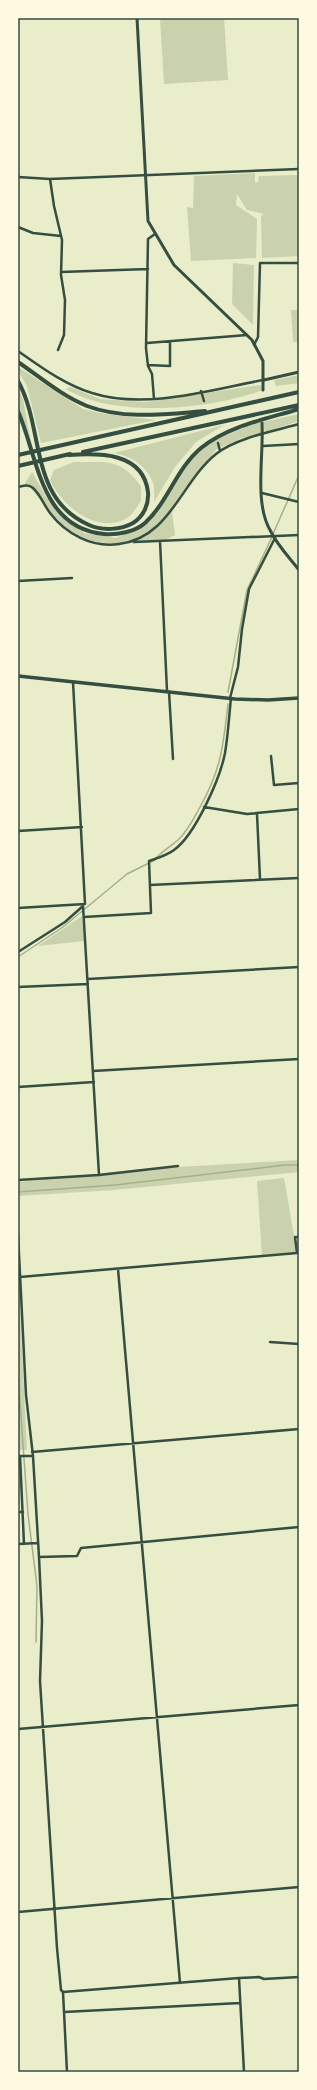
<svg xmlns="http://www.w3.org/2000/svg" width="317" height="2090" font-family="'Space Grotesk',sans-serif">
  <rect width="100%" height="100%" fill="#e9edc9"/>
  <path fill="#cad2ad" d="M160,18H224L228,80L164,84Z
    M255,173V183L258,182L259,176L299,175V256L262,258L261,216L264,214L247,210L237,194L236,205L257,219L256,258L191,261L187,207L193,208L194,176Z
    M233,263L254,265L253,325L232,304Z
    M291,310H299V342H293Z
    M18,367L83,409L105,414L156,420L41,443L27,386L18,371Z
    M299,375V383L276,386L274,380Z
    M260,385L263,390C211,409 115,419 66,389L70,387L100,399L145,402Z
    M18,388L23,399L32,447L18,403Z
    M299,414V421L265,432L263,422Z
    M261,420L263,435L242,438L217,449L194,476L172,512L175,535C163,543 151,542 136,543C75,547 65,530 29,486L24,485L32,472L47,498L84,533L116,538L141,527L173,486L190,459L211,442Z
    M224,425L196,442L175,467L154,502C154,496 155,488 153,483C147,466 131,456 114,453Z
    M74,462C107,463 119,457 141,486V501C137,507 133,514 127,518C98,536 61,505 50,480L54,470Z
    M82,916L84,941L38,946Z
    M299,1160V1172L114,1190L18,1196V1182L143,1169Z
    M284,1178L297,1253L262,1256L257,1181Z
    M18,1271L27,1450H18Z"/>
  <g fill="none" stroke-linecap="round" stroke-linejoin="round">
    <path stroke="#a3b18a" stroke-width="1.5" d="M273,534L299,475
      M228,692L247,590L272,537
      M157,857C164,850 171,846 178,840C187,832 193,820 199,809C221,770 223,748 228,704
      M18,957L63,927L127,874L155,860
      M18,1192L115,1185L285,1165H299
      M18,1375L28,1514L37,1586L36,1642"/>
    <path stroke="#344e41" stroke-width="2.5" d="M18,177L50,179L299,169
      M50,179L54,206L62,240L61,275L65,300L64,335L58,350
      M18,227L33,233L61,236
      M61,272L148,269
      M147,343L247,335
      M254,345L258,337L260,263H299
      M18,351C41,367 65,385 92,393C145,410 210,390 263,380
      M148,365L170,366V342
      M201,391L204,401
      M154,399L152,374L148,366L146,348L148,239L155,234
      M218,443L220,451
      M263,446L299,444
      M18,487C23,486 28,484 33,488C40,494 44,505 50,513C66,534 92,548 119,544C170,538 181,482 216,454C236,438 274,431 299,424
      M262,493L299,502
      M160,541L167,691
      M134,542L299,535
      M18,581L72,578
      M169,692L173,759
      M230,698L238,667L242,629L249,589L275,538
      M271,756L274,785L299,783
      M204,807L247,814L299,809
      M257,814L260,879
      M18,831L82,827
      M150,885L299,878
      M83,906L99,1175
      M18,908L85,904L73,682
      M84,917L151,913L149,861C157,858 166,856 174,850C195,835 220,779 225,753C228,735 229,717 231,698
      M18,952L65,922L83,906
      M88,979L299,967
      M18,987L88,984
      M93,1071L299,1059
      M18,1087L94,1082
      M18,1180L99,1175L178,1166
      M18,1234L26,1395L33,1456L39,1557L42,1621L40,1681L57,1948L61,1990L63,1992L67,2072
      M118,1269L180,1983
      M20,1277L297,1253L295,1237H299
      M270,1342L299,1344
      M32,1452L299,1429
      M18,1456H33
      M20,1456L24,1544
      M18,1512H23
      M18,1544L38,1543
      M39,1557L77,1556L81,1548L299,1527
      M18,1729L299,1705
      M18,1912L299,1887
      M239,1978L244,2072
      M63,1992L239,1978L259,1977L264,1979L299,1977
      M64,2012L240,2003"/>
    <path stroke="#344e41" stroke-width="3" d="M137,18L148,221L174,265L252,340L263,361V390
      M264,380L299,372
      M262,423C264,455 254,502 270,530C277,545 289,557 299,570"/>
    <path stroke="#344e41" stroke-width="3.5" d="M18,676L235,699L268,700L299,698"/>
    <path stroke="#344e41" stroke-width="4" d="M18,362C40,377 62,396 87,406C124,420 167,414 205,411
      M18,381C45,429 28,498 89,525C102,531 121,530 133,523C144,516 149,504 148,492C143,452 99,453 69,455
      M18,411C38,457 40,528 104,534C117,535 135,532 145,523C168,502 176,469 201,448C228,426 266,419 299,409
      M83,452L299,405
      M18,455L299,392
      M18,466L70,454"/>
  </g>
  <rect width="317" height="2090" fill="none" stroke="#fefae0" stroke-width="38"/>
  <rect x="19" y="19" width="279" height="2052" fill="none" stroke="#344e41" stroke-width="1.5"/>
</svg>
